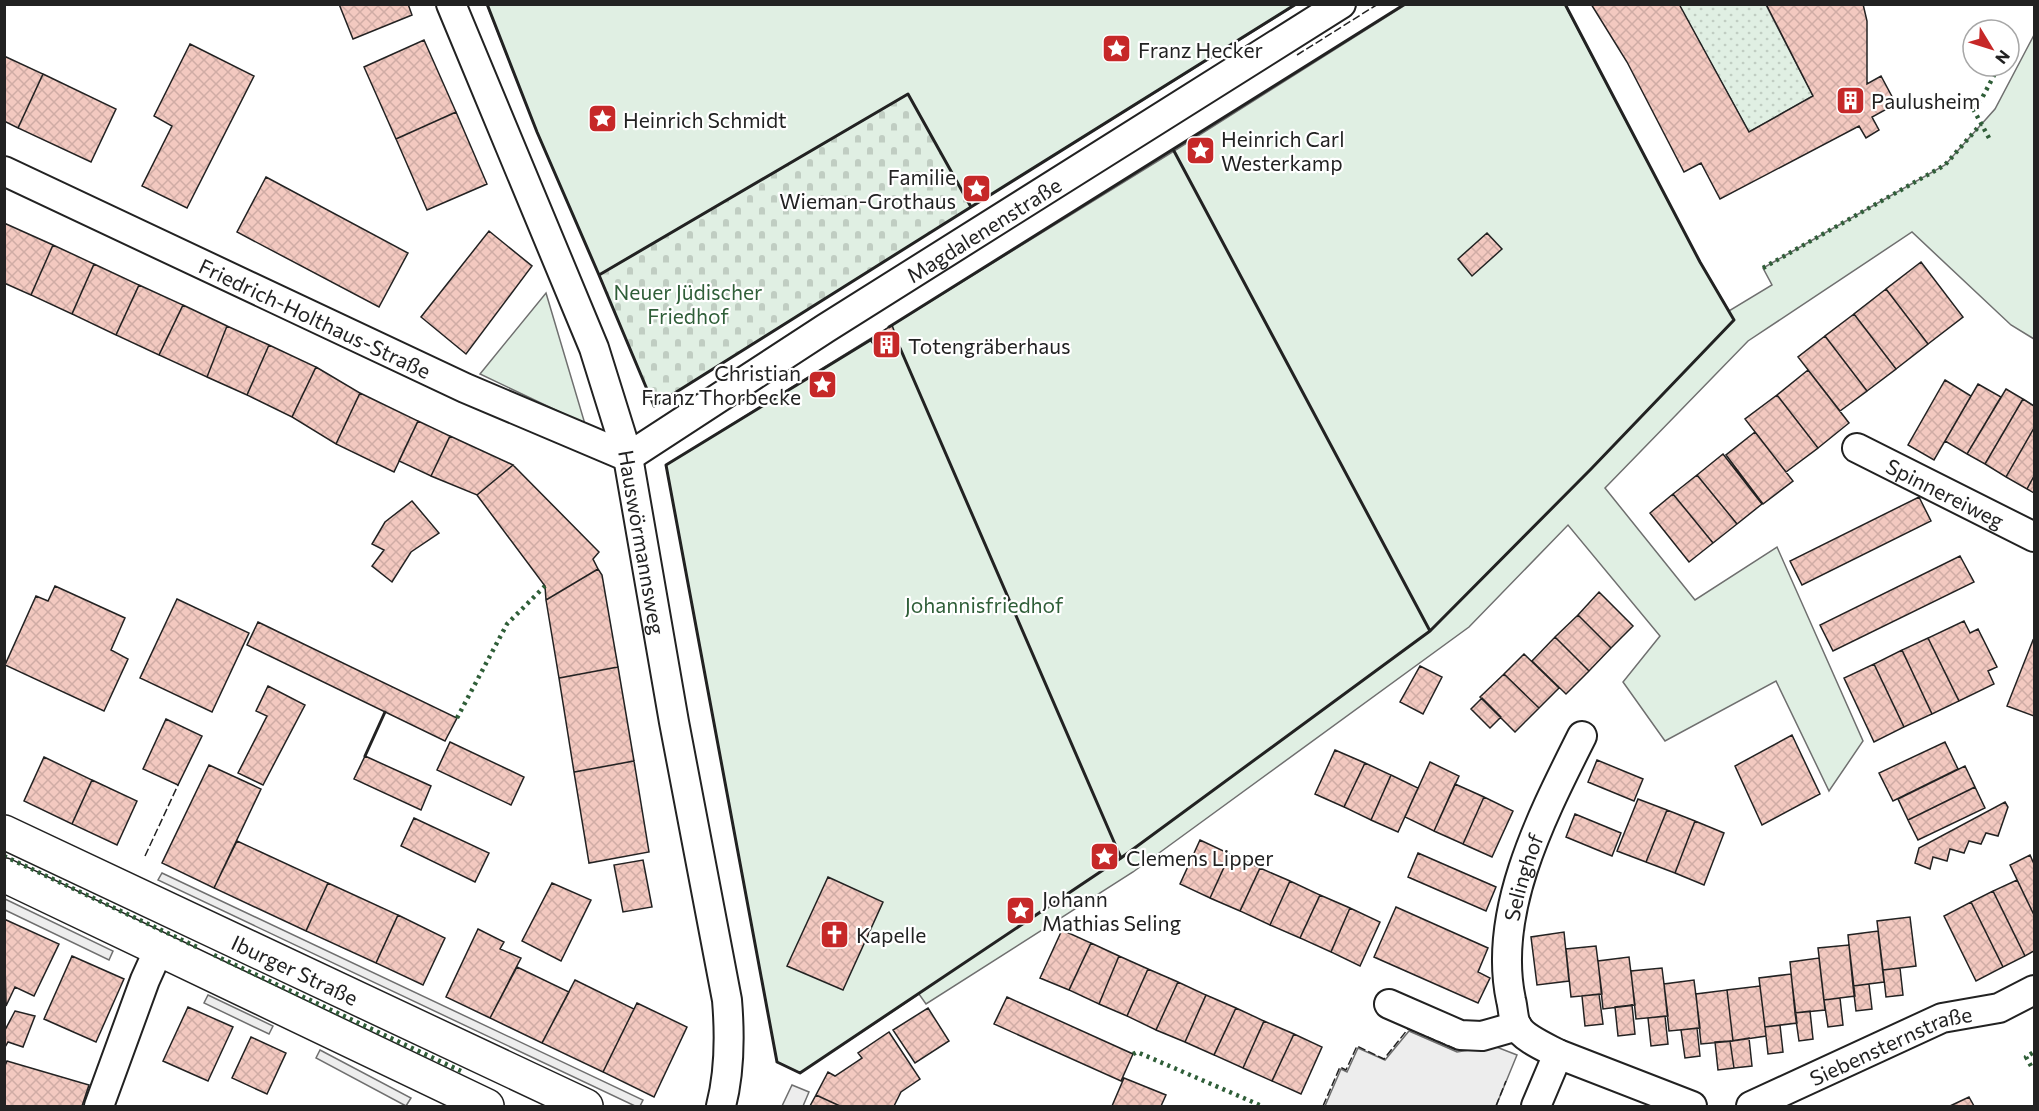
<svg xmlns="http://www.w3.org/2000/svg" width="2039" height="1111" font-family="Commissioner,sans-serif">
  <defs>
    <pattern id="cemetery-stones" width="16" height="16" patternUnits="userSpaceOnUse" patternTransform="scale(1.5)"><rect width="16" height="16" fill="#e0efe3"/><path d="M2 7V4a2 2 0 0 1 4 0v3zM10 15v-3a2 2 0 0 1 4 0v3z" fill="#c0cdc2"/></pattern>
    <pattern id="garden-dots" width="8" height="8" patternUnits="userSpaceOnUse" patternTransform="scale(1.5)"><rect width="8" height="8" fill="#e0efe3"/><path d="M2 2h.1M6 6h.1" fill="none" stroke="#c0cdc2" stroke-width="1.8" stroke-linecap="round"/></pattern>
    <pattern id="building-cross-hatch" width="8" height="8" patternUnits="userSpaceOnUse" patternTransform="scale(1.5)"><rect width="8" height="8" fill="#f3c9c0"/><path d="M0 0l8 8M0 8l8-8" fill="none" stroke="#d0aca5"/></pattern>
  </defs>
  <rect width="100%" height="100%" fill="#fff"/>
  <path fill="#e0efe3" stroke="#6f6f6f" stroke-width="1.5" d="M487,5H1296L971,207L908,94L599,275L537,132Z
    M1405,5H1565L1700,262L1729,311L1772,285L1763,268L1945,165L1995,109L2034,35V339L2011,325L1912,232L1748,341L1605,488L1695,600L1777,547L1863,741L1829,791L1776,681L1665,741L1623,682L1660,636L1568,525L1469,627L1133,872L926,1004L919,994L800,1073L777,1062L666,465L1174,151Z
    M546,293L585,424L480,374Z"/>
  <path fill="url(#cemetery-stones)" stroke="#6f6f6f" stroke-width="1.5" d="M908,94L971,207L654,406L599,275Z"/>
  <path fill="url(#garden-dots)" stroke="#6f6f6f" stroke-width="1.5" d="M1679,5H1766L1813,96L1749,132Z"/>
  <path fill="#ededed" stroke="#6f6f6f" stroke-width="1.5" d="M162,873L643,1100L640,1106H635L158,880Z
    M5,899L113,951L109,960L5,910Z
    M208,995L273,1026L269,1034L204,1003Z
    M1409,1031L1457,1052L1494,1046L1517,1055L1496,1106H1325L1341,1069L1347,1072L1358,1048L1385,1060Z
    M320,1050L411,1098L406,1106L316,1058Z
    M792,1085L809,1092L803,1106H782Z"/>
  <path fill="url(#building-cross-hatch)" stroke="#222" stroke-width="1.5" d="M339,4H408L412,15L353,39Z
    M1591,4H1679L1749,132L1813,96L1766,4H1863L1867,21V84L1881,76L1896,104L1872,117L1879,130L1866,138L1859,126L1720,199L1701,163L1684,172L1627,62Z
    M424,40L456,112L396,139L364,67Z
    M190,44L254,76L187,208L142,186L172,126L154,116Z
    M4,56L43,74L18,128L4,121Z
    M43,74L116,109L91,162L18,128Z
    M456,112L487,184L427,210L396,139Z
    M266,177L408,253L379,307L237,232Z
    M4,223L53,245L31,295L4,283Z
    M489,231L532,266L466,354L421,317Z
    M1487,233L1502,249L1472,276L1458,259Z
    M53,245L94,264L72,314L31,295Z
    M1921,262L1963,317L1928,344L1886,289Z
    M94,264L139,285L116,335L72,314Z
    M139,285L183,305L159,355L116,335Z
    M1886,289L1928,344L1896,369L1854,314Z
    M183,305L227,326L207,377L159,355Z
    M1854,314L1896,369L1867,391L1825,336Z
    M892,325L901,350L896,355L878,350L870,340Z
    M227,326L269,345L247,395L207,377Z
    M1825,336L1867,391L1840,411L1798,357Z
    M269,345L316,367L292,417L247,395Z
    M316,367L360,393L336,444L292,417Z
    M1808,370L1849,423L1818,448L1777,395Z
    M1945,380L1971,396L1934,460L1908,445Z
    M1978,384L2001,397L1967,454L1945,441Z
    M2006,389L2023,399L1985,464L1967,454Z
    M360,393L418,421L394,472L336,444Z
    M1777,395L1818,448L1786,472L1745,419Z
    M2023,399L2034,406V428L2006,477L1985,464Z
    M418,421L450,436L431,476L399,461Z
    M2034,428V476L2027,489L2006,477Z
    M1755,432L1793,481L1763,504L1726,455Z
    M450,436L513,465L477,495L431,476Z
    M1723,454L1762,504L1737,524L1697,475Z
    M513,465L599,552L593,559L598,569L546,600L545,586L477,495Z
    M1697,475L1737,524L1713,543L1673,494Z
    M2034,476V493L2027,489Z
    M1673,494L1713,543L1689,562L1650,513Z
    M1919,497L1931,521L1802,585L1790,561Z
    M412,501L439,533L411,552L392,582L372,566L384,550L372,544L385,522Z
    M1960,556L1974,582L1833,651L1820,625Z
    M598,569L602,575L618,667L559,678L546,600Z
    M55,586L125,618L111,650L128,659L104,711L5,665L36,596L48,601Z
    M1599,592L1633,626L1611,648L1578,615Z
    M177,599L249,633L212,712L140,678Z
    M1578,615L1611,648L1589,671L1555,637Z
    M1964,621L1970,633L1978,629L1997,667L1988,671L1994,684L1959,701L1928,638Z
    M258,622L457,718L445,741L247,645Z
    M1555,637L1589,671L1566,694L1532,661Z
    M1928,638L1959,701L1932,714L1902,650Z
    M2033,640L2034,641V716L2007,706Z
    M1902,650L1932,714L1904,727L1874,664Z
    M1524,654L1559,688L1539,708L1504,674Z
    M1874,664L1904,727L1874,742L1844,678Z
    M1420,666L1442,677L1423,714L1400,702Z
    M618,667L634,761L574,772L559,678Z
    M1504,674L1539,708L1515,732L1480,697Z
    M268,686L305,705L263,785L238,773L267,716L256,711Z
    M1482,698L1501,717L1490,728L1471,709Z
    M166,719L202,736L178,785L143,769Z
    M1792,735L1820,794L1762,825L1735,766Z
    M450,742L524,777L511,805L437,770Z
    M1945,742L1958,769L1893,801L1879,773Z
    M1335,750L1365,763L1344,807L1315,794Z
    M365,756L431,786L421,810L354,779Z
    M44,757L92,780L72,824L24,801Z
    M1597,760L1643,779L1634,801L1588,782Z
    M634,761L649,852L589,863L574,772Z
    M1430,762L1459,776L1434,831L1405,817Z
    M1365,763L1391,775L1371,820L1344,807Z
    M209,765L261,789L214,888L162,863Z
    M1965,766L1975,787L1908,820L1898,799Z
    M1391,775L1418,788L1398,832L1371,820Z
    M92,780L137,801L117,845L72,824Z
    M1455,784L1484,797L1463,844L1434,831Z
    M1975,787L1985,808L1918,840L1908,820Z
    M1484,797L1513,811L1492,857L1463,844Z
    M1638,799L1667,810L1646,862L1617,851Z
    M2005,802L2008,807L1998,836L1986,833L1981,844L1969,841L1964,853L1950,849L1947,861L1933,857L1930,869L1915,863L1919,848Z
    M1667,810L1695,821L1675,873L1646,862Z
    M1575,814L1621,833L1612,856L1566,837Z
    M414,818L489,853L475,882L401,846Z
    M1695,821L1724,833L1704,885L1675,873Z
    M1200,840L1230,854L1210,898L1180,884Z
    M237,841L328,883L306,931L214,888Z
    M1418,853L1496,887L1486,911L1408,877Z
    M1230,854L1260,868L1240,911L1210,898Z
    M2030,855L2034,864V915L2010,865Z
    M643,860L652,907L623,912L614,865Z
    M1260,868L1290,881L1270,925L1240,911Z
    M828,877L883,902L843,990L787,966Z
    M2017,880L2034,915V951L2025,956L1993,891Z
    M1290,881L1320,895L1300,938L1270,925Z
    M328,883L398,915L376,963L306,931Z
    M552,883L591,900L561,961L522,941Z
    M1993,891L2025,956L2003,967L1971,902Z
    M1320,895L1350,908L1331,952L1300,938Z
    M1971,902L2003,967L1976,981L1944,916Z
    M1396,907L1488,948L1478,972L1490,978L1478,1003L1374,957Z
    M1350,908L1380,922L1360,966L1331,952Z
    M398,915L445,938L423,985L376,963Z
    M1910,917L1916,966L1883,970L1877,921Z
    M4,919L59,944L34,996L15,987L6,1006Z
    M478,929L504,942L500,949L521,958L490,1018L446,997Z
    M1062,930L1091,943L1069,990L1040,978Z
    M1878,931L1884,982L1853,986L1848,935Z
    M1564,932L1569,981L1537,985L1531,937Z
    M1091,943L1119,956L1099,1004L1069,990Z
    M1849,945L1855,996L1824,1000L1818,948Z
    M1596,946L1602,994L1571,997L1566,949Z
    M72,956L124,979L96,1042L44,1019Z
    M1119,956L1148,969L1127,1016L1099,1004Z
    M1629,957L1635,1005L1603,1009L1598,961Z
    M1819,958L1825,1010L1795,1013L1790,962Z
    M517,967L569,992L542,1043L490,1018Z
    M1662,968L1668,1016L1636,1019L1631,971Z
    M1900,968L1903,995L1886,997L1883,970Z
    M1148,969L1178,982L1156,1030L1127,1016Z
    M1791,974L1797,1023L1765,1027L1759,978Z
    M575,980L634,1009L603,1072L542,1043Z
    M1694,980L1700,1028L1669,1031L1664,984Z
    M1178,982L1206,995L1185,1042L1156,1030Z
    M1869,984L1872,1009L1856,1011L1853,986Z
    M1760,986L1766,1036L1733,1041L1727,990Z
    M1727,990L1733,1041L1701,1044L1696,994Z
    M1599,994L1603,1024L1585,1026L1582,996Z
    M1206,995L1236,1008L1214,1055L1185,1042Z
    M1007,997L1133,1054L1121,1081L994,1024Z
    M1840,998L1843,1025L1828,1027L1824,1000Z
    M637,1003L687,1027L654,1097L603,1072Z
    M1632,1005L1635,1034L1618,1036L1615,1007Z
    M188,1007L233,1027L208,1081L163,1061Z
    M928,1008L949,1041L915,1063L893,1030Z
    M1236,1008L1264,1021L1243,1068L1214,1055Z
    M15,1011L35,1016L23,1047L8,1042L4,1049V1032Z
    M1810,1011L1813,1039L1799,1041L1795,1013Z
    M1665,1016L1668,1044L1651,1046L1648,1018Z
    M1264,1021L1294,1034L1272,1081L1243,1068Z
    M1780,1025L1783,1052L1768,1054L1765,1027Z
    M1697,1028L1700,1056L1685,1058L1681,1030Z
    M889,1032L920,1079L901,1092L894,1106H840L816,1095L828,1072L835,1076L862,1058L858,1053Z
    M1294,1034L1322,1047L1301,1094L1272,1081Z
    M251,1037L286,1053L267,1094L232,1078Z
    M1749,1038L1752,1066L1734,1068L1730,1041Z
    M1730,1041L1734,1068L1718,1070L1715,1042Z
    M7,1061L89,1085L82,1106H4V1068Z
    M1124,1078L1166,1095L1161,1106H1112Z
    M816,1095L840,1106H810Z
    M1969,1097L1974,1106H1950Z"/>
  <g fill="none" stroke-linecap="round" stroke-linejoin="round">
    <defs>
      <g id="street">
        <path id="s1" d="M451,4L594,348L628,457L674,722L727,1000C730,1036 730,1071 721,1106"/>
        <path id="s2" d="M4,171L465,388L628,457"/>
        <path id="s3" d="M1857,448L2034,537"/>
        <path id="s4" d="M628,457L826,328L1341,4"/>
        <path d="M1389,1004L1460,1035L1482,1036L1517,1026"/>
        <path id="s5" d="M1558,1054C1547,1048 1523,1038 1517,1026C1513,1020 1513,1007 1511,1000C1492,911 1543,814 1582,736"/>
        <path d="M99,1106L145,980L159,949"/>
        <path d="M1536,1106L1558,1054L1692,1106"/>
        <path id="s6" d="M1751,1106L1942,1018L1999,1008L2034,990"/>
      </g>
      <g id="primary">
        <path id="s7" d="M4,832L586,1106"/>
        <path d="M4,875L487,1106"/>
      </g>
    </defs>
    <use href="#street" stroke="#222" stroke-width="32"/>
    <use href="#primary" stroke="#222" stroke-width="36"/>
    <use href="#street" stroke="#fff" stroke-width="28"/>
    <use href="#primary" stroke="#fff" stroke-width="33"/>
    <path stroke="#2f5e38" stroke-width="4.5" stroke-dasharray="3 4.5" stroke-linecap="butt" d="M1989,138L1971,105L1981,100L1999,66
      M1763,268L1945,165L1981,124
      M457,718L507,624L545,586
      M4,856L199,948
      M214,955L461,1071
      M1133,1054L1137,1052L1262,1106
      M2031,1066L2026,1057L2034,1052"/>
    <path stroke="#222" stroke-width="1.5" stroke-dasharray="8 3" stroke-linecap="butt" d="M1297,55L1378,4
      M145,856L178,785
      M1323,1106L1340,1067L1346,1070L1357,1046L1384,1059L1408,1029L1456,1049
      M1496,1106L1506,1081"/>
    <path stroke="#222" stroke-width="3" d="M487,4L537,132L599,275L908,94L971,207L1296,4
      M908,94L971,207L654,406L599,275Z
      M1174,151L1430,631
      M889,327L1405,4
      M872,339L666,465L777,1062L800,1073L1121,858L1430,631L1591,469L1734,320L1700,262L1565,4
      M900,348L1121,858
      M365,756L385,712"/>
  </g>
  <defs>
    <symbol id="sight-square" viewBox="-11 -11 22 22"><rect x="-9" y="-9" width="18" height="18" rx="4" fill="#c62828" stroke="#fff"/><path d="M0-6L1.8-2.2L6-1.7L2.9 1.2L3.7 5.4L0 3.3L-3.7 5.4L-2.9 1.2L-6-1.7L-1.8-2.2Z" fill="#fff"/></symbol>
    <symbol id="building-square" viewBox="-11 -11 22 22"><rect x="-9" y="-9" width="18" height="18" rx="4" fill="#c62828" stroke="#fff"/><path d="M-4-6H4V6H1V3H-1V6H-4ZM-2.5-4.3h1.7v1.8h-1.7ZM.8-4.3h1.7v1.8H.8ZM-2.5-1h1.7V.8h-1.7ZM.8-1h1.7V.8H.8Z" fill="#fff"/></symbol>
    <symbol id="church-square" viewBox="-11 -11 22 22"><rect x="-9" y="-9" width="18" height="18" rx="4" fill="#c62828" stroke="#fff"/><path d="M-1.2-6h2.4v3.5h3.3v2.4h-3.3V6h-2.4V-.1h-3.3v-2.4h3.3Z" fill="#fff"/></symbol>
  </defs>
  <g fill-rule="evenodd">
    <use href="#sight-square" x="1100" y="32" width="33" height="33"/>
    <use href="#building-square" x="1834" y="84" width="33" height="33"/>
    <use href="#sight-square" x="586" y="102" width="33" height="33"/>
    <use href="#sight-square" x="1184" y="134" width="33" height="33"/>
    <use href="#sight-square" x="960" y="172" width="33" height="33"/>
    <use href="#building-square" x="870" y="328" width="33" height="33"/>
    <use href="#sight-square" x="806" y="368" width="33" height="33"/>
    <use href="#sight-square" x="1088" y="840" width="33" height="33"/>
    <use href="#sight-square" x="1004" y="894" width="33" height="33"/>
    <use href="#church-square" x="818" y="918" width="33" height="33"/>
  </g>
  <g text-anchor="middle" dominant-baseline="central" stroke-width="4.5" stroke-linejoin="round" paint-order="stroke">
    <g font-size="21" fill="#222" stroke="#fff" text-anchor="start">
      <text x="1138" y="49">Franz Hecker</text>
      <text x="1871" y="100">Paulusheim</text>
      <text x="623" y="119">Heinrich Schmidt</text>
      <text x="1221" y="138">Heinrich Carl<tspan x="1221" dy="24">Westerkamp</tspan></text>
      <text x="956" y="176" text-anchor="end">Familie<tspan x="956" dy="24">Wieman-Grothaus</tspan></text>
      <text x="908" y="345">Totengräberhaus</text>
      <text x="801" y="372" text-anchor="end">Christian<tspan x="801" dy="24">Franz Thorbecke</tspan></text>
      <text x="1126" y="857">Clemens Lipper</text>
      <text x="1042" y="898">Johann<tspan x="1042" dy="24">Mathias Seling</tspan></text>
      <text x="856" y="934">Kapelle</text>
    </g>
    <g font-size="21" fill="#222" stroke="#fff">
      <text stroke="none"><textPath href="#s4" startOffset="422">Magdalenenstraße</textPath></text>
      <text stroke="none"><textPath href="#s2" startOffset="344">Friedrich-Holthaus-Straße</textPath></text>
      <text stroke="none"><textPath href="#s3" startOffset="99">Spinnereiweg</textPath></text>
      <text stroke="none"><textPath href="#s1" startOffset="573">Hauswörmannsweg</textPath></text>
      <text stroke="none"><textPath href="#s5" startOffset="202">Selinghof</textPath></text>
      <text stroke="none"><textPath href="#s7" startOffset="322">Iburger Straße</textPath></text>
      <text stroke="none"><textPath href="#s6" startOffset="153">Siebensternstraße</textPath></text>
    </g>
    <g font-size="21" fill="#2f5e38" stroke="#fff">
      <text x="688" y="291">Neuer Jüdischer<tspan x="688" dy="24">Friedhof</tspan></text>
      <text x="984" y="604">Johannisfriedhof</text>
    </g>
  </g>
  <rect width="2039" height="1111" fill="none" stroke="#222222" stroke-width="12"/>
  <g transform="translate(1991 48) rotate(128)"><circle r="28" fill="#ffffff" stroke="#a7a7a7" stroke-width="1.5"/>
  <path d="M0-4.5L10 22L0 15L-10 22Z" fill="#c62828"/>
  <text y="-9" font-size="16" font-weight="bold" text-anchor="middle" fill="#222222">N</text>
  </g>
</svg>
